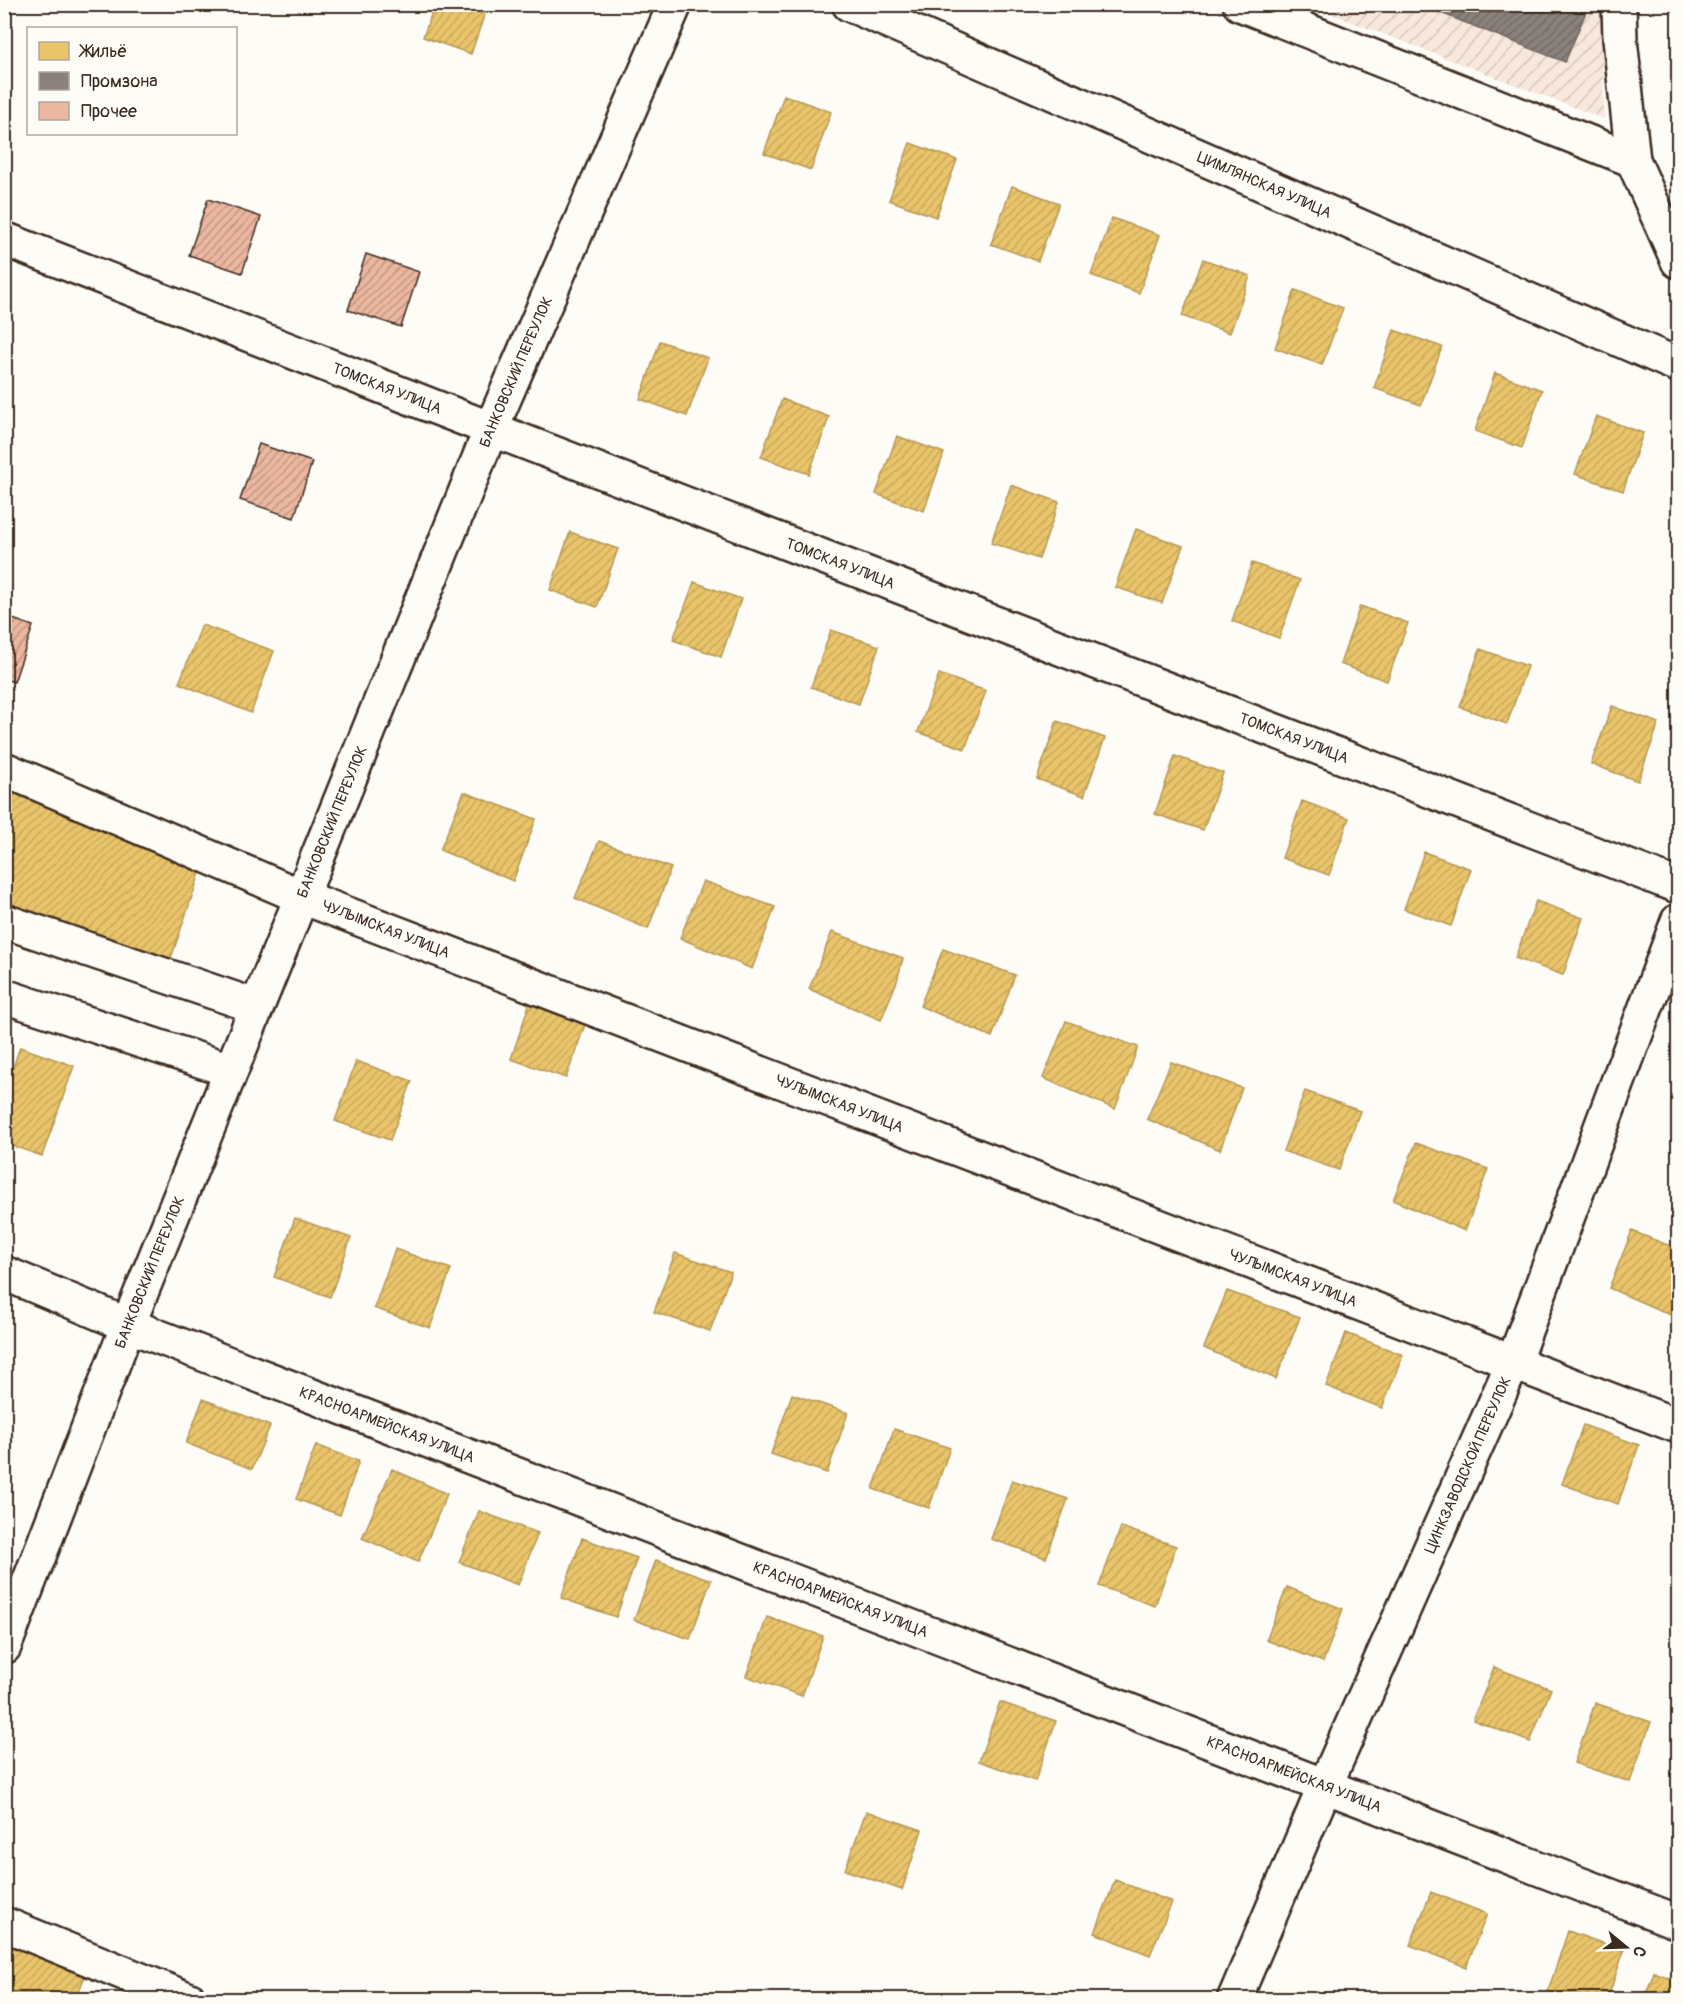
<svg xmlns="http://www.w3.org/2000/svg" width="1683" height="2004" font-family="Pangolin,sans-serif">
  <defs>
    <pattern id="industrial-furrows" width="10" height="10" patternUnits="userSpaceOnUse" patternTransform="scale(1.5)"><rect width="10" height="10" fill="#f8e7dd"/><path d="M-1 1l2-2M0 10L10 0M9 11l2-2" fill="none" stroke="#d6c6bd"/></pattern>
    <pattern id="homes-hatch" width="6" height="6" patternUnits="userSpaceOnUse" patternTransform="scale(1.5)"><rect width="6" height="6" fill="#e9c46a"/><path d="M-1 1l2-2M0 6l6-6M5 7l2-2" fill="none" stroke="#c9a95b"/></pattern>
    <pattern id="industry-hatch" width="6" height="6" patternUnits="userSpaceOnUse" patternTransform="scale(1.5)"><rect width="6" height="6" fill="#8a817c"/><path d="M-1 1l2-2M0 6l6-6M5 7l2-2" fill="none" stroke="#726a65"/></pattern>
    <pattern id="building-hatch" width="6" height="6" patternUnits="userSpaceOnUse" patternTransform="scale(1.5)"><rect width="6" height="6" fill="#ecb7a0"/><path d="M-1 1l2-2M0 6l6-6M5 7l2-2" fill="none" stroke="#c09582"/></pattern>
  </defs>
  <rect width="100%" height="100%" fill="#fdfcf7"/>
  <filter id="ink" filterUnits="userSpaceOnUse"><feTurbulence type="fractalNoise" baseFrequency=".0167" numOctaves="2"/><feDisplacementMap in="SourceGraphic" scale="12" xChannelSelector="R" yChannelSelector="G"/><feConvolveMatrix kernelMatrix="1 2 1 2 8 2 1 2 1" color-interpolation-filters="sRGB"/></filter>
  <g filter="url(#ink)">
    <path fill="url(#industrial-furrows)" d="M1308,5H1602L1604,119Z"/>
    <path fill="url(#homes-hatch)" stroke="#b59653" stroke-width="1.5" d="M435,4H488L471,54L423,37Z
      M784,95L831,112L811,170L764,153Z
      M910,143L957,160L936,217L889,200Z
      M1012,186L1059,203L1038,261L991,244Z
      M1112,218L1160,235L1139,293L1091,275Z
      M1203,259L1250,276L1230,333L1182,316Z
      M1295,290L1343,308L1322,365L1275,348Z
      M1394,330L1442,347L1421,405L1374,388Z
      M660,341L708,358L687,416L640,399Z
      M1495,373L1542,390L1522,448L1475,431Z
      M782,399L829,417L809,474L761,457Z
      M1596,416L1643,433L1623,491L1575,474Z
      M897,436L944,453L924,511L876,494Z
      M1011,485L1059,502L1039,559L991,543Z
      M1136,529L1183,546L1162,603L1115,587Z
      M570,532L618,549L597,607L550,590Z
      M1252,563L1300,580L1279,638L1232,621Z
      M694,582L741,599L721,657L673,640Z
      M1360,606L1408,623L1387,681L1340,664Z
      M202,625L274,651L251,713L179,683Z
      M831,630L879,646L859,704L811,687Z
      M1480,649L1527,666L1507,724L1460,707Z
      M939,674L986,691L965,749L918,732Z
      M1612,706L1659,723L1638,781L1591,764Z
      M1057,721L1105,738L1084,796L1037,779Z
      M1175,756L1223,773L1203,830L1155,814Z
      M4,790L202,867L170,961L4,905Z
      M464,792L536,819L513,881L440,850Z
      M1302,801L1349,818L1329,875L1282,858Z
      M599,841L671,868L648,929L575,898Z
      M1424,852L1471,869L1451,926L1404,909Z
      M703,881L775,907L752,969L680,938Z
      M1536,901L1583,918L1563,975L1515,958Z
      M832,932L903,958L897,981L881,1020L809,989Z
      M943,949L1015,975L992,1037L920,1006Z
      M531,999L587,1019L566,1078L511,1059Z
      M1066,1021L1138,1047L1115,1109L1043,1078Z
      M20,1047L74,1066L42,1156L4,1143V1084L7,1085Z
      M356,1061L412,1081L390,1140L335,1121Z
      M1171,1062L1242,1088L1220,1150L1147,1119Z
      M1305,1091L1360,1111L1339,1170L1283,1151Z
      M1416,1143L1488,1169L1465,1231L1393,1200Z
      M295,1218L351,1238L330,1297L274,1277Z
      M1632,1231L1678,1249V1318L1609,1288Z
      M395,1249L451,1269L430,1328L374,1308Z
      M675,1253L731,1272L710,1331L654,1312Z
      M1227,1291L1300,1317L1276,1379L1204,1348Z
      M1346,1333L1403,1355L1382,1408L1326,1386Z
      M792,1394L848,1413L827,1473L771,1454Z
      M203,1399L270,1426L252,1469L186,1443Z
      M1583,1425L1639,1445L1618,1504L1562,1484Z
      M894,1429L950,1448L929,1508L873,1489Z
      M316,1445L359,1461L340,1515L296,1499Z
      M392,1469L447,1494L418,1562L362,1538Z
      M1012,1480L1068,1499L1046,1558L991,1539Z
      M479,1511L538,1533L518,1585L459,1562Z
      M1121,1527L1176,1546L1155,1606L1099,1586Z
      M582,1538L637,1558L616,1617L561,1598Z
      M656,1560L711,1580L690,1639L634,1620Z
      M1287,1587L1343,1609L1323,1662L1266,1640Z
      M767,1617L823,1636L802,1696L746,1676Z
      M1494,1667L1551,1689L1530,1742L1473,1720Z
      M1000,1702L1056,1721L1035,1781L979,1761Z
      M1595,1703L1651,1722L1630,1782L1574,1763Z
      M866,1811L922,1830L902,1890L845,1870Z
      M1115,1880L1172,1902L1150,1955L1095,1933Z
      M1431,1892L1487,1914L1466,1967L1410,1945Z
      M1568,1931L1624,1951L1607,2000H1572L1548,1991Z
      M10,1946L86,1974L75,2000H4V1962Z
      M1654,1972L1678,1981V2000H1644Z"/>
    <path fill="url(#industry-hatch)" stroke="#726760" stroke-width="1.5" d="M1418,4H1567L1586,12L1565,62Z"/>
    <path fill="url(#building-hatch)" stroke="#3b2a1e" stroke-width="1.5" d="M208,199L261,217L242,273L189,255Z
      M366,254L419,272L401,327L348,310Z
      M259,444L312,462L294,518L240,500Z
      M4,616L33,626L14,682L4,679Z"/>
    <g fill="none" stroke-linecap="round" stroke-linejoin="round">
      <defs>
        <g id="minor">
          <path id="s1" d="M849,4L1678,365"/>
          <path d="M1240,4L1633,160"/>
          <path d="M1619,4L1620,39L1633,160L1678,261"/>
          <path id="s2" d="M4,239L491,429L1678,886"/>
          <path id="s3" d="M4,769L300,896L1678,1426"/>
          <path d="M4,921L255,1006"/>
          <path d="M4,996L230,1070"/>
          <path id="s4" d="M4,1273L128,1325L1678,1922"/>
          <path id="s5" d="M4,1647L128,1325L491,429L675,4"/>
          <path d="M4,1924L190,2000"/>
          <path id="s6" d="M1234,2000L1325,1786L1513,1363L1678,921"/>
        </g>
      </defs>
      <use href="#minor" stroke="#3b2a1e" stroke-width="38"/>
      <use href="#minor" stroke="#fdfcf7" stroke-width="33"/>
    </g>
  </g>
  <g text-anchor="middle" dominant-baseline="central" stroke-width="6" stroke-linejoin="round" paint-order="stroke">
    <g font-size="15" fill="#3b2a1e" stroke="#fdfcf7">
      <text stroke="none"><textPath href="#s1" startOffset="453">ЦИМЛЯНСКАЯ УЛИЦА</textPath></text>
      <text stroke="none"><textPath href="#s5" startOffset="1374">БАНКОВСКИЙ ПЕРЕУЛОК</textPath></text>
      <text stroke="none"><textPath href="#s2" startOffset="411">ТОМСКАЯ УЛИЦА</textPath></text>
      <text stroke="none"><textPath href="#s2" startOffset="897">ТОМСКАЯ УЛИЦА</textPath></text>
      <text stroke="none"><textPath href="#s2" startOffset="1383">ТОМСКАЯ УЛИЦА</textPath></text>
      <text stroke="none"><textPath href="#s5" startOffset="888">БАНКОВСКИЙ ПЕРЕУЛОК</textPath></text>
      <text stroke="none"><textPath href="#s3" startOffset="414">ЧУЛЫМСКАЯ УЛИЦА</textPath></text>
      <text stroke="none"><textPath href="#s3" startOffset="900">ЧУЛЫМСКАЯ УЛИЦА</textPath></text>
      <text stroke="none"><textPath href="#s5" startOffset="402">БАНКОВСКИЙ ПЕРЕУЛОК</textPath></text>
      <text stroke="none"><textPath href="#s3" startOffset="1386">ЧУЛЫМСКАЯ УЛИЦА</textPath></text>
      <text stroke="none"><textPath href="#s4" startOffset="412">КРАСНОАРМЕЙСКАЯ УЛИЦА</textPath></text>
      <text stroke="none"><textPath href="#s6" startOffset="584">ЦИНКЗАВОДСКОЙ ПЕРЕУЛОК</textPath></text>
      <text stroke="none"><textPath href="#s4" startOffset="898">КРАСНОАРМЕЙСКАЯ УЛИЦА</textPath></text>
      <text stroke="none"><textPath href="#s4" startOffset="1384">КРАСНОАРМЕЙСКАЯ УЛИЦА</textPath></text>
    </g>
  </g>
  <rect width="1683" height="2004" fill="none" stroke="#fdfcf7" stroke-width="24"/>
  <rect x="12" y="12" width="1659" height="1980" fill="none" stroke="#3b2a1e" stroke-width="2" filter="url(#ink)"/>
  <rect x="27" y="27" width="210" height="108" fill="#fdfcf7" stroke="#afa8a0" stroke-width="1.5"/>
  <rect x="39" y="42" width="30" height="18" fill="#e9c46a" stroke="#afa8a0" stroke-width="1.5"/>
  <text x="81" y="57" font-size="18" fill="#3b2a1e">Жильё</text>
  <rect x="39" y="72" width="30" height="18" fill="#8a817c" stroke="#afa8a0" stroke-width="1.5"/>
  <text x="81" y="87" font-size="18" fill="#3b2a1e">Промзона</text>
  <rect x="39" y="102" width="30" height="18" fill="#ecb7a0" stroke="#afa8a0" stroke-width="1.5"/>
  <text x="81" y="117" font-size="18" fill="#3b2a1e">Прочее</text>
  <g transform="translate(1626 1947) rotate(109)" stroke="#fdfcf7" stroke-width="4.5" paint-order="stroke">
  <path d="M0-4.5L10 22L0 15L-10 22Z" fill="#3b2a1e"/>
  <text y="-9" font-size="16" font-weight="bold" text-anchor="middle" fill="#3b2a1e">С</text>
  </g>
</svg>
